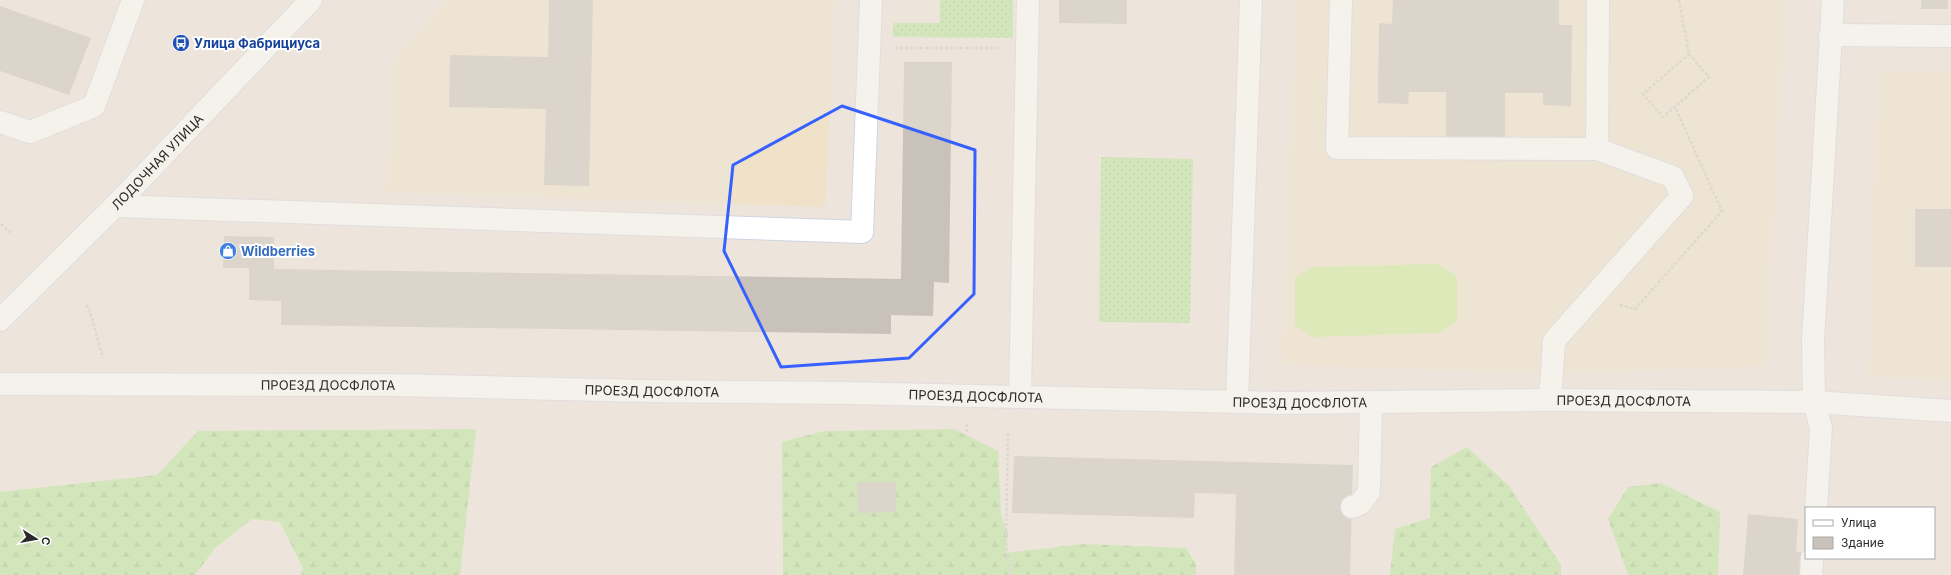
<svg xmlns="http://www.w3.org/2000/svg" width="1951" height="575" font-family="Inter,sans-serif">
  <defs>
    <pattern id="grass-dots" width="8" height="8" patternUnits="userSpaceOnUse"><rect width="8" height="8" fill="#b3e695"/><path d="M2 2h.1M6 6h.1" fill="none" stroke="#9ac581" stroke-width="1.8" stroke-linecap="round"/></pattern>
    <pattern id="forest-firs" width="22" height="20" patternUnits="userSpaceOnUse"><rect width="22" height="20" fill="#b3e695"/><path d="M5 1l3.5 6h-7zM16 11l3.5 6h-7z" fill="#9ac581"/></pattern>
  </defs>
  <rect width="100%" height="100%" fill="#ede5db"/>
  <path fill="#efe2c9" d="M447,0H835L825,207L386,192L395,59Z
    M1297,0H1785L1765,366L1552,373L1284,365L1282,350Z
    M1878,71H1951V380L1869,376Z"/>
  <path fill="url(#grass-dots)" d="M940,0H1013V38L893,37V23H940Z
    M1101,157L1193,159L1190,323L1099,322Z"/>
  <path fill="url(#forest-firs)" d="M476,429L460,575H301L303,568L280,522L252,519L215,548L195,575H0V492L157,475L198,431Z
    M954,429L998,451L1001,515L1008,534L1005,553L1083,544L1186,548L1196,564V575H783L782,442L824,431Z
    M1467,447L1509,486L1561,565V575H1390L1395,529L1430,518L1431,467Z
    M1661,483L1720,512L1718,575H1628L1608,519L1628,487Z"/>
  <path fill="#c9ee90" d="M1437,264L1457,276V321L1439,333L1313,337L1295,325V278L1312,267Z"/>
  <path fill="#c8c2bb" d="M549,0H593L589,186L544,185L546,109L449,107L450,55L548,57Z
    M1059,0H1127V24L1059,23Z
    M1393,0H1559V25H1572L1571,106L1543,105V93H1505V138L1446,137V92H1409L1408,104L1378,103L1379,23L1392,24Z
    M1921,0H1948V9H1921Z
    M0,6L91,38L69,95L0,71Z
    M904,62H952L949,283L934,282L933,316L891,315V334L281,325V301L249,300V268H223L224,236L274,237V269L901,279Z
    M1915,209H1951V267H1915Z
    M1014,456L1353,465L1350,575H1234L1236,494L1195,493L1194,518L1012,513Z
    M857,482H896V512L858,513Z
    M1748,514L1798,519L1796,552H1804L1803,575H1743Z"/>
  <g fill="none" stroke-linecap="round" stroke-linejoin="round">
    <defs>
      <g id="minor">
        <path d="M1341,0L1337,148L1597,149L1673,177L1682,196L1554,341L1550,400"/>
        <path d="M1830,35L1951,36"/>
        <path d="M0,122L30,132L94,106L133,0"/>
        <path d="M1597,149L1598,0"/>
        <path d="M115,206L862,232L871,0"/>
        <path id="s1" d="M0,320L115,206L311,0"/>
        <path id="s2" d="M0,384L394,385L644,391L848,393L1285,403L1550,400L1814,402L1951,411"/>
        <path d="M1020,397L1028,0"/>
        <path d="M1237,402L1251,0"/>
        <path d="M1352,507L1360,504L1369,492L1371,402"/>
        <path d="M1816,508L1821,428L1814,402L1813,340L1833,0"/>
        <path d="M1811,575L1812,558"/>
      </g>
    </defs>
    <use href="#minor" stroke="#d0d4e3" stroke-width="24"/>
    <path stroke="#c8c8c8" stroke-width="2.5" stroke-dasharray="3 2" stroke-linecap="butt" d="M1679,0L1689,54
      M895,48H1000
      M1689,54L1709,77L1663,117L1643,94Z
      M1,224L11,233
      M86,305L89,308L103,358
      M1620,305L1635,309L1722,211L1675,107
      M967,432V423
      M1008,433L1006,542L1010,575"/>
    <use href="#minor" stroke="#fff" stroke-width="22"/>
  </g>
  <path d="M0 0H1951V575H0ZM842,106L975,150L974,294L909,358L781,367L724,251L733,165Z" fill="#ede5db" fill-opacity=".55" fill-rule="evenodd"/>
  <path fill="none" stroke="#3661ff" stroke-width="3" stroke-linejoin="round" d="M842,106L975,150L974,294L909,358L781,367L724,251L733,165Z"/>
  <defs>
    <symbol id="bus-disc" viewBox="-11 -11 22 22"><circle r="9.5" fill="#1a4fb4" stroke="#fff"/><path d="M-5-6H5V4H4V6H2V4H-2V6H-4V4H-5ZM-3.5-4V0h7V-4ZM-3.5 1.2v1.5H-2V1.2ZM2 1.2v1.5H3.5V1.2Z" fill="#fff"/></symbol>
    <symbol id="shop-disc" viewBox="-11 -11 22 22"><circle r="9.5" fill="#3f7fe0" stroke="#fff"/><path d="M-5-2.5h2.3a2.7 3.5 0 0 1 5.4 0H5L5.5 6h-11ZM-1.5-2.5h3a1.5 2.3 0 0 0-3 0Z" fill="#fff"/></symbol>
  </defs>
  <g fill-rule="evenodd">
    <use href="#bus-disc" x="171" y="33" width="20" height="20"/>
    <use href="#shop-disc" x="218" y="241" width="20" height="20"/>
  </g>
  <g text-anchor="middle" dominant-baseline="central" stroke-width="4" stroke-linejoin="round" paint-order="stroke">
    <g font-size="13" font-weight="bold" fill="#164399" stroke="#fff" text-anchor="start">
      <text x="194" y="43">Улица Фабрициуса</text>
    </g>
    <g font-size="13" fill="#2a2a2a" stroke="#fff">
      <text stroke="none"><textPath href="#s1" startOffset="223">ЛОДОЧНАЯ УЛИЦА</textPath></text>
      <text stroke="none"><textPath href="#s2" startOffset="328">ПРОЕЗД ДОСФЛОТА</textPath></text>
      <text stroke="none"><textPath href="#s2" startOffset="652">ПРОЕЗД ДОСФЛОТА</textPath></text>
      <text stroke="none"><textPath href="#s2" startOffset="976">ПРОЕЗД ДОСФЛОТА</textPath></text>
      <text stroke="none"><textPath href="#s2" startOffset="1624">ПРОЕЗД ДОСФЛОТА</textPath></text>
      <text stroke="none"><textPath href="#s2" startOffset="1300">ПРОЕЗД ДОСФЛОТА</textPath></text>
    </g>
    <g font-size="13" font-weight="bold" fill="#366cbe" stroke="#fff" text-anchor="start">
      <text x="241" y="251">Wildberries</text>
    </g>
  </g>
  <rect x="1805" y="507" width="130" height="52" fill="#ffffff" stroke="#aaaaaa"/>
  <rect x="1813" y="520" width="20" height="6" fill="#ffffff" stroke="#aaaaaa"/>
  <text x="1841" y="527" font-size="12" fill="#2a2a2a">Улица</text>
  <rect x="1813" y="537" width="20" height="12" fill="#c8c2bb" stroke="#aaaaaa"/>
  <text x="1841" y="547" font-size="12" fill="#2a2a2a">Здание</text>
  <g transform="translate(36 539) rotate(101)" stroke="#ffffff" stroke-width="3" paint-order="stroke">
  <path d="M0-3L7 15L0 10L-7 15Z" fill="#2a2a2a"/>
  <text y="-6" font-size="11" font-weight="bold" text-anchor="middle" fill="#2a2a2a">С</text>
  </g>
</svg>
